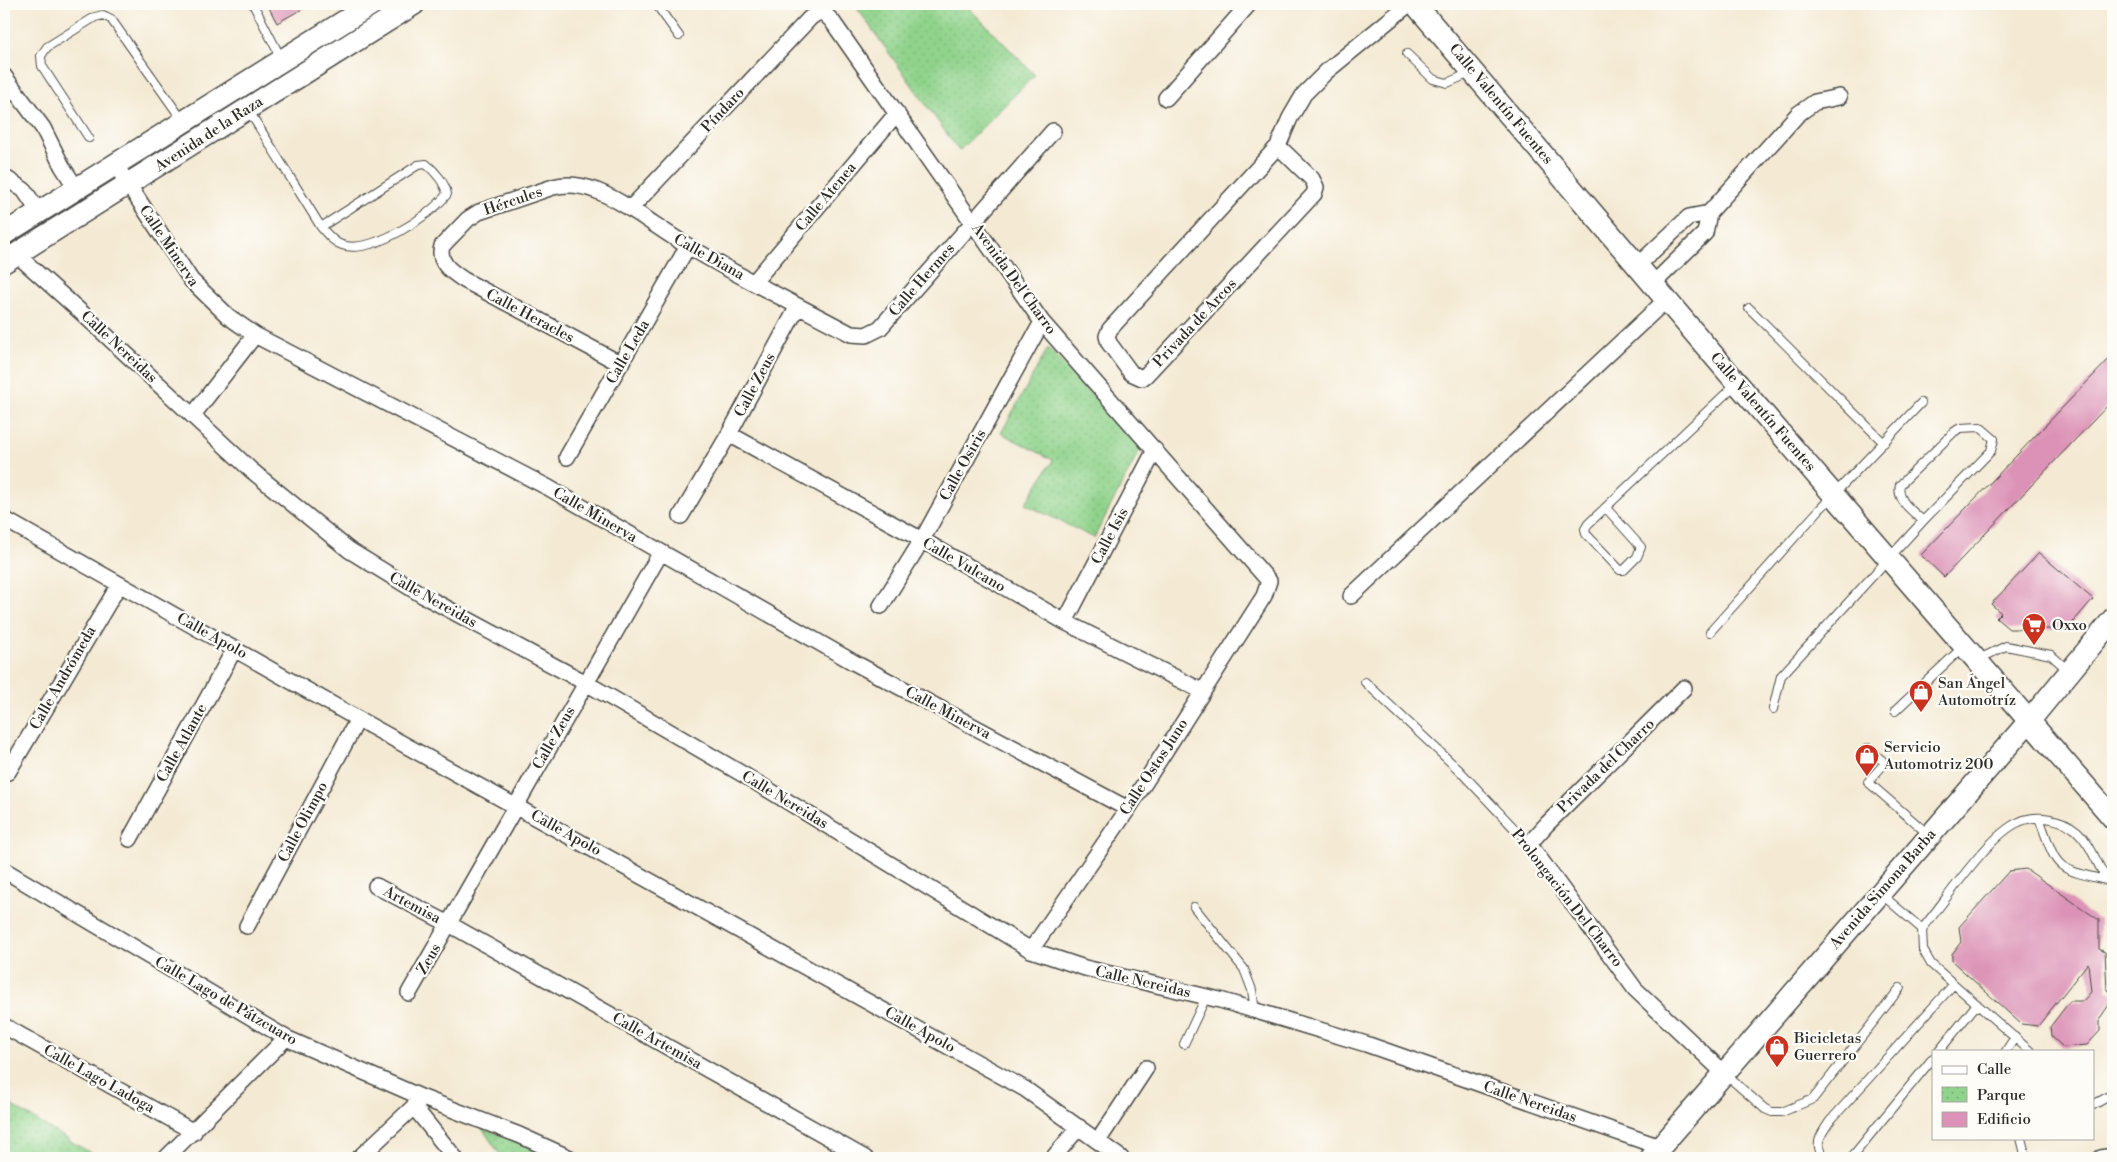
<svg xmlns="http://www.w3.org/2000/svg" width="2117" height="1162" font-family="'Libre Bodoni',serif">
  <defs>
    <pattern id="park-dots" width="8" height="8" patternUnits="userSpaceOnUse" patternTransform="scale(1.25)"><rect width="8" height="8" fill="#90d38c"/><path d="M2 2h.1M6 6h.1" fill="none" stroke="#7cb579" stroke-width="1.8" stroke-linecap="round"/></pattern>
  </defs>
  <rect width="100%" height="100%" fill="#fdfcf7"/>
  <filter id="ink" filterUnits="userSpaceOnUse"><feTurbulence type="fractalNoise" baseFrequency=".02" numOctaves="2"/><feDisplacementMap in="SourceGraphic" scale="10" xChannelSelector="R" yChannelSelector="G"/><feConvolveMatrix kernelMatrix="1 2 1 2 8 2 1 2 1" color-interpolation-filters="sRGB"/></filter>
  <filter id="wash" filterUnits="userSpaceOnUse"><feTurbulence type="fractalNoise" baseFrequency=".0096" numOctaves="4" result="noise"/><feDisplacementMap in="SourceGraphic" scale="20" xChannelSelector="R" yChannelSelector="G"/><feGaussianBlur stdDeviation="1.12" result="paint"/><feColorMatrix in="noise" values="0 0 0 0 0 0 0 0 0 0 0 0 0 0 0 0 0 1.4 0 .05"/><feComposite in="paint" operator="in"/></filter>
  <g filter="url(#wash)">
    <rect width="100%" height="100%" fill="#f4ead4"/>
    <path fill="url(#park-dots)" stroke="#5e7f5c" d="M854,4H965L1035,75L959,151Z
      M1048,348L1141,448L1094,538L1025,504L1053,460L1001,433Z
      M4,1101L99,1158H4Z
      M482,1128L558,1158H502Z"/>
    <g id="blocks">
      <path fill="#dc92b6" d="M267,4H311L277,23Z
        M2113,355V400L1944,577L1921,555Z
        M2039,553L2093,599L2067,629H2009L1996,618L2001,613L1991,604Z
        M2026,869L2099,920V949L2105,952L2107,990L2113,993V999L2100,1018V1031L2087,1045L2063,1047L2051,1036L2050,1027L2070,1001H2083L2091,992L2088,963L2038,1026L2021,1024L1952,961V954L1961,942L1959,927L2009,871Z"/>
    </g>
  </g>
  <g filter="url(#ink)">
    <use href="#blocks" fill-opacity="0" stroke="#494844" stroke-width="1"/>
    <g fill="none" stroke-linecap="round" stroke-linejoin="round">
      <defs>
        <path id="lane" d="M253,4L282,60
          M656,4L679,36
          M1407,54L1433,79L1447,83L1470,73
          M249,111L321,227C327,234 333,242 342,245C370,255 430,217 447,194C445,183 435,171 426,164L418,165L321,227
          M89,138L42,66L41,56L47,47L95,17L103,15L111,19L183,121
          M1749,308L1884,443
          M1606,508L1641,547L1637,557L1624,570H1620L1586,534L1585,529L1588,524L1736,384
          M1710,632L1819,510L1921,403
          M1979,659L2006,646L2051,655L2069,671
          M1365,682L1459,770L1529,844
          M1773,709L1781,676L1923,521L1991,451L1994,439L1980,427L1960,428L1954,432L1900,485C1896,501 1913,511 1923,521
          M1895,711L1963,647
          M1868,748L1885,763L1868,782L1928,834
          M2039,818C2058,868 2052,868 2106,880
          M1881,894L1922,929L1923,950L1931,964L2030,1051
          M1194,907L1244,969L1252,990L1255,1011
          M1922,929C1945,902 1988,835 2019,822C2036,814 2062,818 2077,831C2094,847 2098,871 2113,888
          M1184,1044L1206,997
          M1939,1051L1977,1004
          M2006,1051L2015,1037
          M1725,1074L1765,1109L1772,1112H1782L1813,1099L1900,988
          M2093,1105L2113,1094
          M2021,1138L2026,1158
          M1825,1158C1812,1145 1822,1133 1830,1121L1953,985
          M1851,1158L1933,1058"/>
        <path id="street" d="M4,76L43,128L62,166L76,188
          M1166,98L1249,4
          M1278,146L1312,179L1316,187L1314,194L1146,375L1142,378L1131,373L1109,343L1107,336L1110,329L1278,146L1290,118L1304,94L1327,71L1409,4
          M115,164L191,280L229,317L255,335L549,488L853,662L1128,809
          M4,177L24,190L39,212
          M630,209L810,18L817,13H824L832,21L1042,322L1269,581L1264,596L1128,809L1031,950
          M16,254L82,313L251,470L349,550L424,596L586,683L744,775L1031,950L1085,968L1220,1000L1366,1044L1660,1147
          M1638,265L1689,217L1709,213
          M754,282L897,113
          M1654,283L1705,233L1709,213L1798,114L1815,102L1839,97
          M621,364L464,280C452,272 437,263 442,246L468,219L479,212L553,187C567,183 582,185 597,191C629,204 657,228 688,246C741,278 797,305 851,334L866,335L880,328L1053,131
          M193,415L255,335
          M729,434L922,540L1065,622L1202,691
          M567,457L688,246
          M681,516L729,434L798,306
          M4,519L358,719L1025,1089L1121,1158
          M1351,596L1667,299
          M881,606L922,540L1042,322
          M1065,622L1155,450
          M1684,688L1547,824L1529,844L1635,989L1724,1073
          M8,772L119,585
          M130,839L235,648
          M4,870L286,1038L423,1098L519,1135L570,1158
          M376,886L449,924L865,1158
          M247,926L358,719
          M409,993L661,552
          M4,1026L194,1132
          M414,1107L455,1158
          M1098,1141L1146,1068
          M166,1158L286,1038
          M359,1158L423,1098
          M1053,1158L1079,1127
          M2101,1158L2113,1156"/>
        <path id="secondary" d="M1415,4L1737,383L2113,818
          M4,234L372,4
          M4,262L414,4
          M1651,1158L2030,720L2113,619"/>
      </defs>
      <use href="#lane" stroke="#494844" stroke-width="10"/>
      <use href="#street" stroke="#494844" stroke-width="18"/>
      <use href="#secondary" stroke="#494844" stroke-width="24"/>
      <use href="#lane" stroke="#fff" stroke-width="8"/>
      <use href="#street" stroke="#fff" stroke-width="15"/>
      <use href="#secondary" stroke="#fff" stroke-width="21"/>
    </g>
  </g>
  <defs>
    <symbol id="supermarket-pin" viewBox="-11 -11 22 30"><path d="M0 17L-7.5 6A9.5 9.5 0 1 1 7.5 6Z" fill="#c8321e" stroke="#fdfcf7"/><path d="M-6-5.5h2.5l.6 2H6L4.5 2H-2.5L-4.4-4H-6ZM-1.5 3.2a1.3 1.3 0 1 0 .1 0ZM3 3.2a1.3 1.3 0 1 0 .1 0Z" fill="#fff"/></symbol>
    <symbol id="shop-pin" viewBox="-11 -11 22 30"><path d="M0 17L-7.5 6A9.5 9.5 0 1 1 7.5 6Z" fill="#c8321e" stroke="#fdfcf7"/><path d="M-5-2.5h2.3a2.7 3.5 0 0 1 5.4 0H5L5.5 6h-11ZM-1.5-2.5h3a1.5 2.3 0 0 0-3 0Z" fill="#fff"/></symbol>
  </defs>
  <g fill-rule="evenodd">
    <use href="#supermarket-pin" x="2020" y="611" width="28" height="38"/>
    <use href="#shop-pin" x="1907" y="678" width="28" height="38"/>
    <use href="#shop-pin" x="1853" y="742" width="28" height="38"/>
    <use href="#shop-pin" x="1763" y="1033" width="28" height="38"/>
  </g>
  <g text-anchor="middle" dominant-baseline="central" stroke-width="4.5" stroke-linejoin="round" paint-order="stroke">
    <g font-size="15" fill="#2b2b2b" stroke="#fdfcf7">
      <text transform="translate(1501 104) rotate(50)">Calle Valentín Fuentes</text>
      <text transform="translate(723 110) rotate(-47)">Píndaro</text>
      <text transform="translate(209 134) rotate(-33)">Avenida de la Raza</text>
      <text transform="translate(826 197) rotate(-50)">Calle Atenea</text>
      <text transform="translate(513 201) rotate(-19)">Hércules</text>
      <text transform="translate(169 246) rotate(56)">Calle Minerva</text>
      <text transform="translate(709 257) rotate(29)">Calle Diana</text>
      <text transform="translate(1014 279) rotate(54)">Avenida Del Charro</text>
      <text transform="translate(922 280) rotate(-49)">Calle Hermes</text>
      <text transform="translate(530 316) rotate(28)">Calle Heracles</text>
      <text transform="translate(1195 323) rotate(-47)">Privada de Arcos</text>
      <text transform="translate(119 347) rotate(43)">Calle Nereidas</text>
      <text transform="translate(628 352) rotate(-60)">Calle Leda</text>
      <text transform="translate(755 385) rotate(-62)">Calle Zeus</text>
      <text transform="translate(1763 412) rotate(49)">Calle Valentín Fuentes</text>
      <text transform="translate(963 465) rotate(-61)">Calle Osiris</text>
      <text transform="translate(595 515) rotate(30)">Calle Minerva</text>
      <text transform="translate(1110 536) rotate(-62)">Calle Isis</text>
      <text transform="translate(964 565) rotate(30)">Calle Vulcano</text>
      <text transform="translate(433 600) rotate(29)">Calle Nereidas</text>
      <text transform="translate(212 636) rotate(29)">Calle Apolo</text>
      <text transform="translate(63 678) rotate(-60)">Calle Andrómeda</text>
      <text transform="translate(948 713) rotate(28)">Calle Minerva</text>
      <text transform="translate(554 738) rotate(-60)">Calle Zeus</text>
      <text transform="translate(182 743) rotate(-61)">Calle Atlante</text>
      <text transform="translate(1606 766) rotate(-44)">Privada del Charro</text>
      <text transform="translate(1154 767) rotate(-57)">Calle Ostos Juno</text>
      <text transform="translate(785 800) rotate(31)">Calle Nereidas</text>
      <text transform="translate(303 822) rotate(-62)">Calle Olimpo</text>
      <text transform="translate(566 833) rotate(29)">Calle Apolo</text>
      <text transform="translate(1883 889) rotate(-49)">Avenida Simona Barba</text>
      <text transform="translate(1567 898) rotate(52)">Prolongación Del Charro</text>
      <text transform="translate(412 905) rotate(28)">Artemisa</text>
      <text transform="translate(429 959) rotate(-60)">Zeus</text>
      <text transform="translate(1143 982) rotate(13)">Calle Nereidas</text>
      <text transform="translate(226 1001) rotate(30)">Calle Lago de Pátzcuaro</text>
      <text transform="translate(920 1030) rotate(29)">Calle Apolo</text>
      <text transform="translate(657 1041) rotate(29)">Calle Artemisa</text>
      <text transform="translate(99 1079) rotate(29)">Calle Lago Ladoga</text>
      <text transform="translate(1530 1102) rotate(19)">Calle Nereidas</text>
    </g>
    <g font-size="15" fill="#2b2b2b" stroke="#fdfcf7" text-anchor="start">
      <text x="2052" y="625">Oxxo</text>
      <text x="1938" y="683">San Ángel<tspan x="1938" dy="17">Automotríz</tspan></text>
      <text x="1884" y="747">Servicio<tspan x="1884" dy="17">Automotriz 200</tspan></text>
      <text x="1794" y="1038">Bicicletas<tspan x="1794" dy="17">Guerrero</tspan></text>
    </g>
  </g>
  <rect width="2117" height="1162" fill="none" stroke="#fdfcf7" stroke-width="20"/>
  <rect x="1932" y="1050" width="162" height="90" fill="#fdfcf7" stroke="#a9a8a5"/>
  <rect x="1942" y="1066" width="25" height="8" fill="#ffffff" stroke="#a9a8a5"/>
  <text x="1977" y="1074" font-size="15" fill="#2b2b2b">Calle</text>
  <rect x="1942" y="1087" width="25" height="15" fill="url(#park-dots)" stroke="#a9a8a5"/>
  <text x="1977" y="1100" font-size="15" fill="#2b2b2b">Parque</text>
  <rect x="1942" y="1112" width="25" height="15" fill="#dc92b6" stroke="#a9a8a5"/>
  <text x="1977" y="1124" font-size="15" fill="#2b2b2b">Edificio</text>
</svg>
